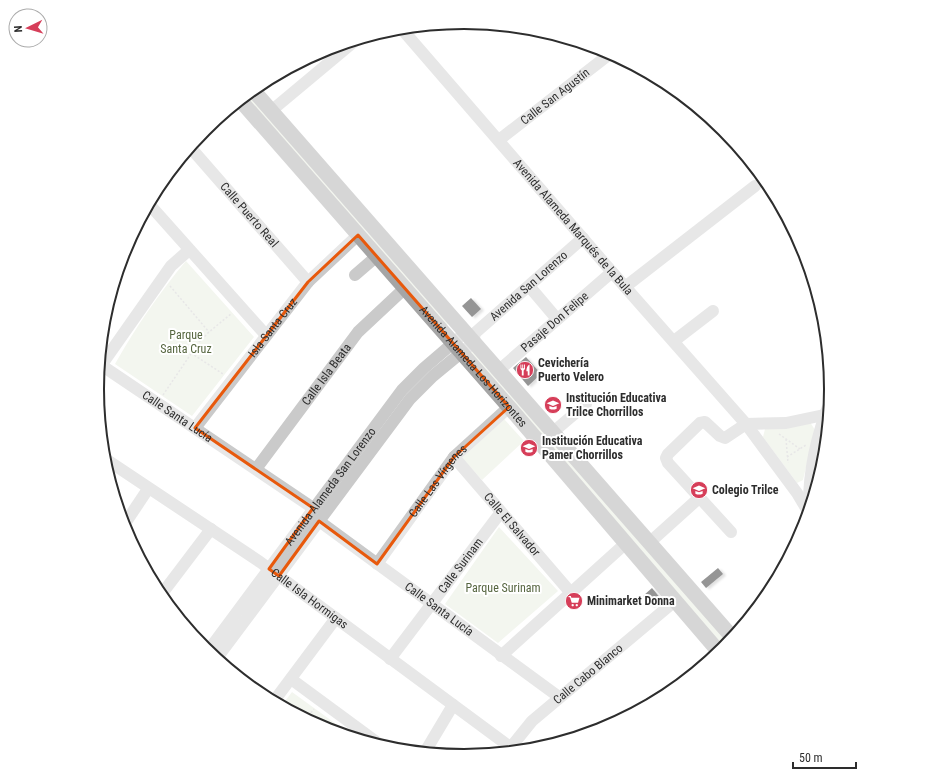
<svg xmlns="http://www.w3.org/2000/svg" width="929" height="778" font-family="'Roboto Condensed',sans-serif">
  <defs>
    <filter id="shadow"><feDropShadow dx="3" dy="1.5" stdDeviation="1" flood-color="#0004"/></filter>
  </defs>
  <rect width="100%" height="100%" fill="#fff"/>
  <path fill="#e5eadc" d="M250,93L451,322L444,327L243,98Z
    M232,107L233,109L194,143L205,129Z
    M186,261L254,337L192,416L115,364C136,327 159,293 186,261Z
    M475,349L730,641L724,648L468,355Z
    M504,419L524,441L482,480L462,458Z
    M810,422L815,430L803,480L797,483L763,437L765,429Z
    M499,527L558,591L498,643L445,604Z
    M292,692L343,729L340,733L324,728L282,705Z"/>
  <path fill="#141414" filter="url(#shadow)" d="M471,298L481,309L472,317L462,306Z
    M526,357L541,374L528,386L513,368Z
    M718,568L723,574L706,588L701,582Z
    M652,588L661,599L651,606L643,596Z"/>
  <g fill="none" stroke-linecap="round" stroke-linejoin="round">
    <path stroke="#cacaca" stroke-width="1.5" stroke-dasharray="2 2" stroke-linecap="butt" d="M170,286L209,332
      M191,353L223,374
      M163,395L199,342L209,332L232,313
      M779,434L800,449
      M786,439L788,463
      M787,457L806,445
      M306,719L314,709"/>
    <g stroke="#cacaca" stroke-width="12">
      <path id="s1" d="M401,28L612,272L746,424L797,493L809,513"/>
      <path d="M271,111L356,40"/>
      <path id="s2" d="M499,140L611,53"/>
      <path id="s3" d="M190,147L308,282"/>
      <path d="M149,204L265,334"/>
      <path d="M355,275L377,256"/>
      <path d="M529,286L557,319"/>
      <path d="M625,287L755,186"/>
      <path d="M674,341L713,311"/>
      <path id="s4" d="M101,365L313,508"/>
      <path d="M100,367L171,266L189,250"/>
      <path id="s5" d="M498,371L612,272"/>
      <path id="s6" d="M195,428L308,282L358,235"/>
      <path d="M552,433L586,404"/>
      <path id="s7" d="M454,457L571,593"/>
      <path id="s8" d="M104,458L260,562L510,747"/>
      <path id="s9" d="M256,469L358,332L405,288"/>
      <path d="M809,511C808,473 817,434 831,399"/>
      <path id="s10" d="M319,521L559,697"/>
      <path d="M124,525L148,489"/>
      <path d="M731,532L668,463L666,458L668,454L700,423L705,422L720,436L725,438L746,424L786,423L824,415"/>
      <path d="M649,543L699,498"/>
      <path id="s11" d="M377,564L454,457L509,407"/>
      <path d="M161,595L211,529"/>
      <path id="s12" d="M208,651L402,390L424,368L459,338"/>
      <path d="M501,656L626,543"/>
      <path id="s13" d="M217,658L410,399L433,376L473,343L475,333L583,238"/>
      <path id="s14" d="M390,659L501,512"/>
      <path d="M291,679L382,746"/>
      <path d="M274,701L336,618"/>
      <path d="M425,752L453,705"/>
      <path id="s15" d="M507,752L532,721L675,601"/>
    </g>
    <g stroke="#a5a5a5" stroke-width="15">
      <path d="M253,90L733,638"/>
      <path id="s16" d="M240,100L509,407L719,652"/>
    </g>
  </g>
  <path d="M0 0H929V778H0ZM358,235L509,407L454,457L377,564L319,521L279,576L269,569L313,508L195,428L308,282Z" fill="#fff" fill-opacity=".55" fill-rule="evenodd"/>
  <path fill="none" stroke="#e8590c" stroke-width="3" stroke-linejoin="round" d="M358,235L509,407L454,457L377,564L319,521L279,576L269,569L313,508L195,428L308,282Z"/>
  <defs>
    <symbol id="restaurant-disc" viewBox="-11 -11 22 22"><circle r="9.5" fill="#d63e59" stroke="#fff"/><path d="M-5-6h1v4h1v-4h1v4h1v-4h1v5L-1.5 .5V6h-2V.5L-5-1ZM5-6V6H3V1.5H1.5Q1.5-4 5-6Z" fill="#fff"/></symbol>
    <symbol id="school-disc" viewBox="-11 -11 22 22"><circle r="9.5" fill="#d63e59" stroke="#fff"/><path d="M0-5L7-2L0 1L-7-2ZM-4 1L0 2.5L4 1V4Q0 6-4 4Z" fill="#fff"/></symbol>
    <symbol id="supermarket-disc" viewBox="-11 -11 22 22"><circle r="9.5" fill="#d63e59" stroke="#fff"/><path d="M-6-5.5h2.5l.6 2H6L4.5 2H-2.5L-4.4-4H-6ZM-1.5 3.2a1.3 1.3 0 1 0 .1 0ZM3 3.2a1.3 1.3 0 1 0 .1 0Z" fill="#fff"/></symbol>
  </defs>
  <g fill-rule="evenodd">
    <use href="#restaurant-disc" x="515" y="360" width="20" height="20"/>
    <use href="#school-disc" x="543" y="395" width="20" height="20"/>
    <use href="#school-disc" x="519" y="438" width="20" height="20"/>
    <use href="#school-disc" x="689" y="480" width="20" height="20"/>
    <use href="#supermarket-disc" x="564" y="591" width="20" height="20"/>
  </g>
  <g text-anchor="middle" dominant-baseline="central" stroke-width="4" stroke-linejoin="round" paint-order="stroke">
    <g font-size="12" fill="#2d2d2d" stroke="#fff">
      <text stroke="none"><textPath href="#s2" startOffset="71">Calle San Agustín</textPath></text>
      <text stroke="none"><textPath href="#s3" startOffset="90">Calle Puerto Real</textPath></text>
      <text stroke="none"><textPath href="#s1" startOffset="263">Avenida Alameda Marqués de la Bula</textPath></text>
      <text stroke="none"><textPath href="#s13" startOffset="489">Avenida San Lorenzo</textPath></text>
      <text stroke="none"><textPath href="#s5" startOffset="75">Pasaje Don Felipe</textPath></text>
      <text stroke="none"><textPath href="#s6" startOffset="127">Isla Santa Cruz</textPath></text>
      <text stroke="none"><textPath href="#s16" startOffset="354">Avenida Alameda Los Horizontes</textPath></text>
      <text stroke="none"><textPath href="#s9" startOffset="118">Calle Isla Beata</textPath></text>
      <text stroke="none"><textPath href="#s4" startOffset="92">Calle Santa Lucía</textPath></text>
      <text stroke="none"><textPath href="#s11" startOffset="103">Calle Las Vírgenes</textPath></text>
      <text stroke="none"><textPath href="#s12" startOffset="205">Avenida Alameda San Lorenzo</textPath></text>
      <text stroke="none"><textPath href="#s7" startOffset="89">Calle El Salvador</textPath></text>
      <text stroke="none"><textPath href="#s14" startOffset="117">Calle Surinam</textPath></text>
      <text stroke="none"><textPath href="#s8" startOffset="249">Calle Isla Hormigas</textPath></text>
      <text stroke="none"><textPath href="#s10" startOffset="149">Calle Santa Lucía</textPath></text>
      <text stroke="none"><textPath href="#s15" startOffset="113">Calle Cabo Blanco</textPath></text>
    </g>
    <g font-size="12" fill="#55653f" stroke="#fff">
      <text x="186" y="335">Parque<tspan x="186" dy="14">Santa Cruz</tspan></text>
      <text x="503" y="588">Parque Surinam</text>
    </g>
    <g font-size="12" font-weight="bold" fill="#2d2d2d" stroke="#fff" text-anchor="start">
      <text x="538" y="363">Cevichería<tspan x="538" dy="14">Puerto Velero</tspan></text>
      <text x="566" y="398">Institución Educativa<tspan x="566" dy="14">Trilce Chorrillos</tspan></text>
      <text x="542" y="441">Institución Educativa<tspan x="542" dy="14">Pamer Chorrillos</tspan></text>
      <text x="712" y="490">Colegio Trilce</text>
      <text x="587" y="601">Minimarket Donna</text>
    </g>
  </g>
  <path d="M0 0H929V778H0ZM104 389a360 360 0 1 1 720 0a360 360 0 1 1-720 0Z" fill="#fff" fill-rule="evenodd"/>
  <path fill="none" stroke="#2d2d2d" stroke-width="2" d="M104 389a360 360 0 1 1 720 0a360 360 0 1 1-720 0Z"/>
  <g transform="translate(28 28) rotate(265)"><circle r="19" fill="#ffffff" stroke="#ababab"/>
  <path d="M0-3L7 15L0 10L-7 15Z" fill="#d63e59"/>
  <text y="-6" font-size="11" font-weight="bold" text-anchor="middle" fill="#2d2d2d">N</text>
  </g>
  <path d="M793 762v6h63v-6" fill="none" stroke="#2d2d2d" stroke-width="2"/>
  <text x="799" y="762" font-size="12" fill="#2d2d2d" stroke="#ffffff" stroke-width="3" paint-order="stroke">50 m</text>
</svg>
